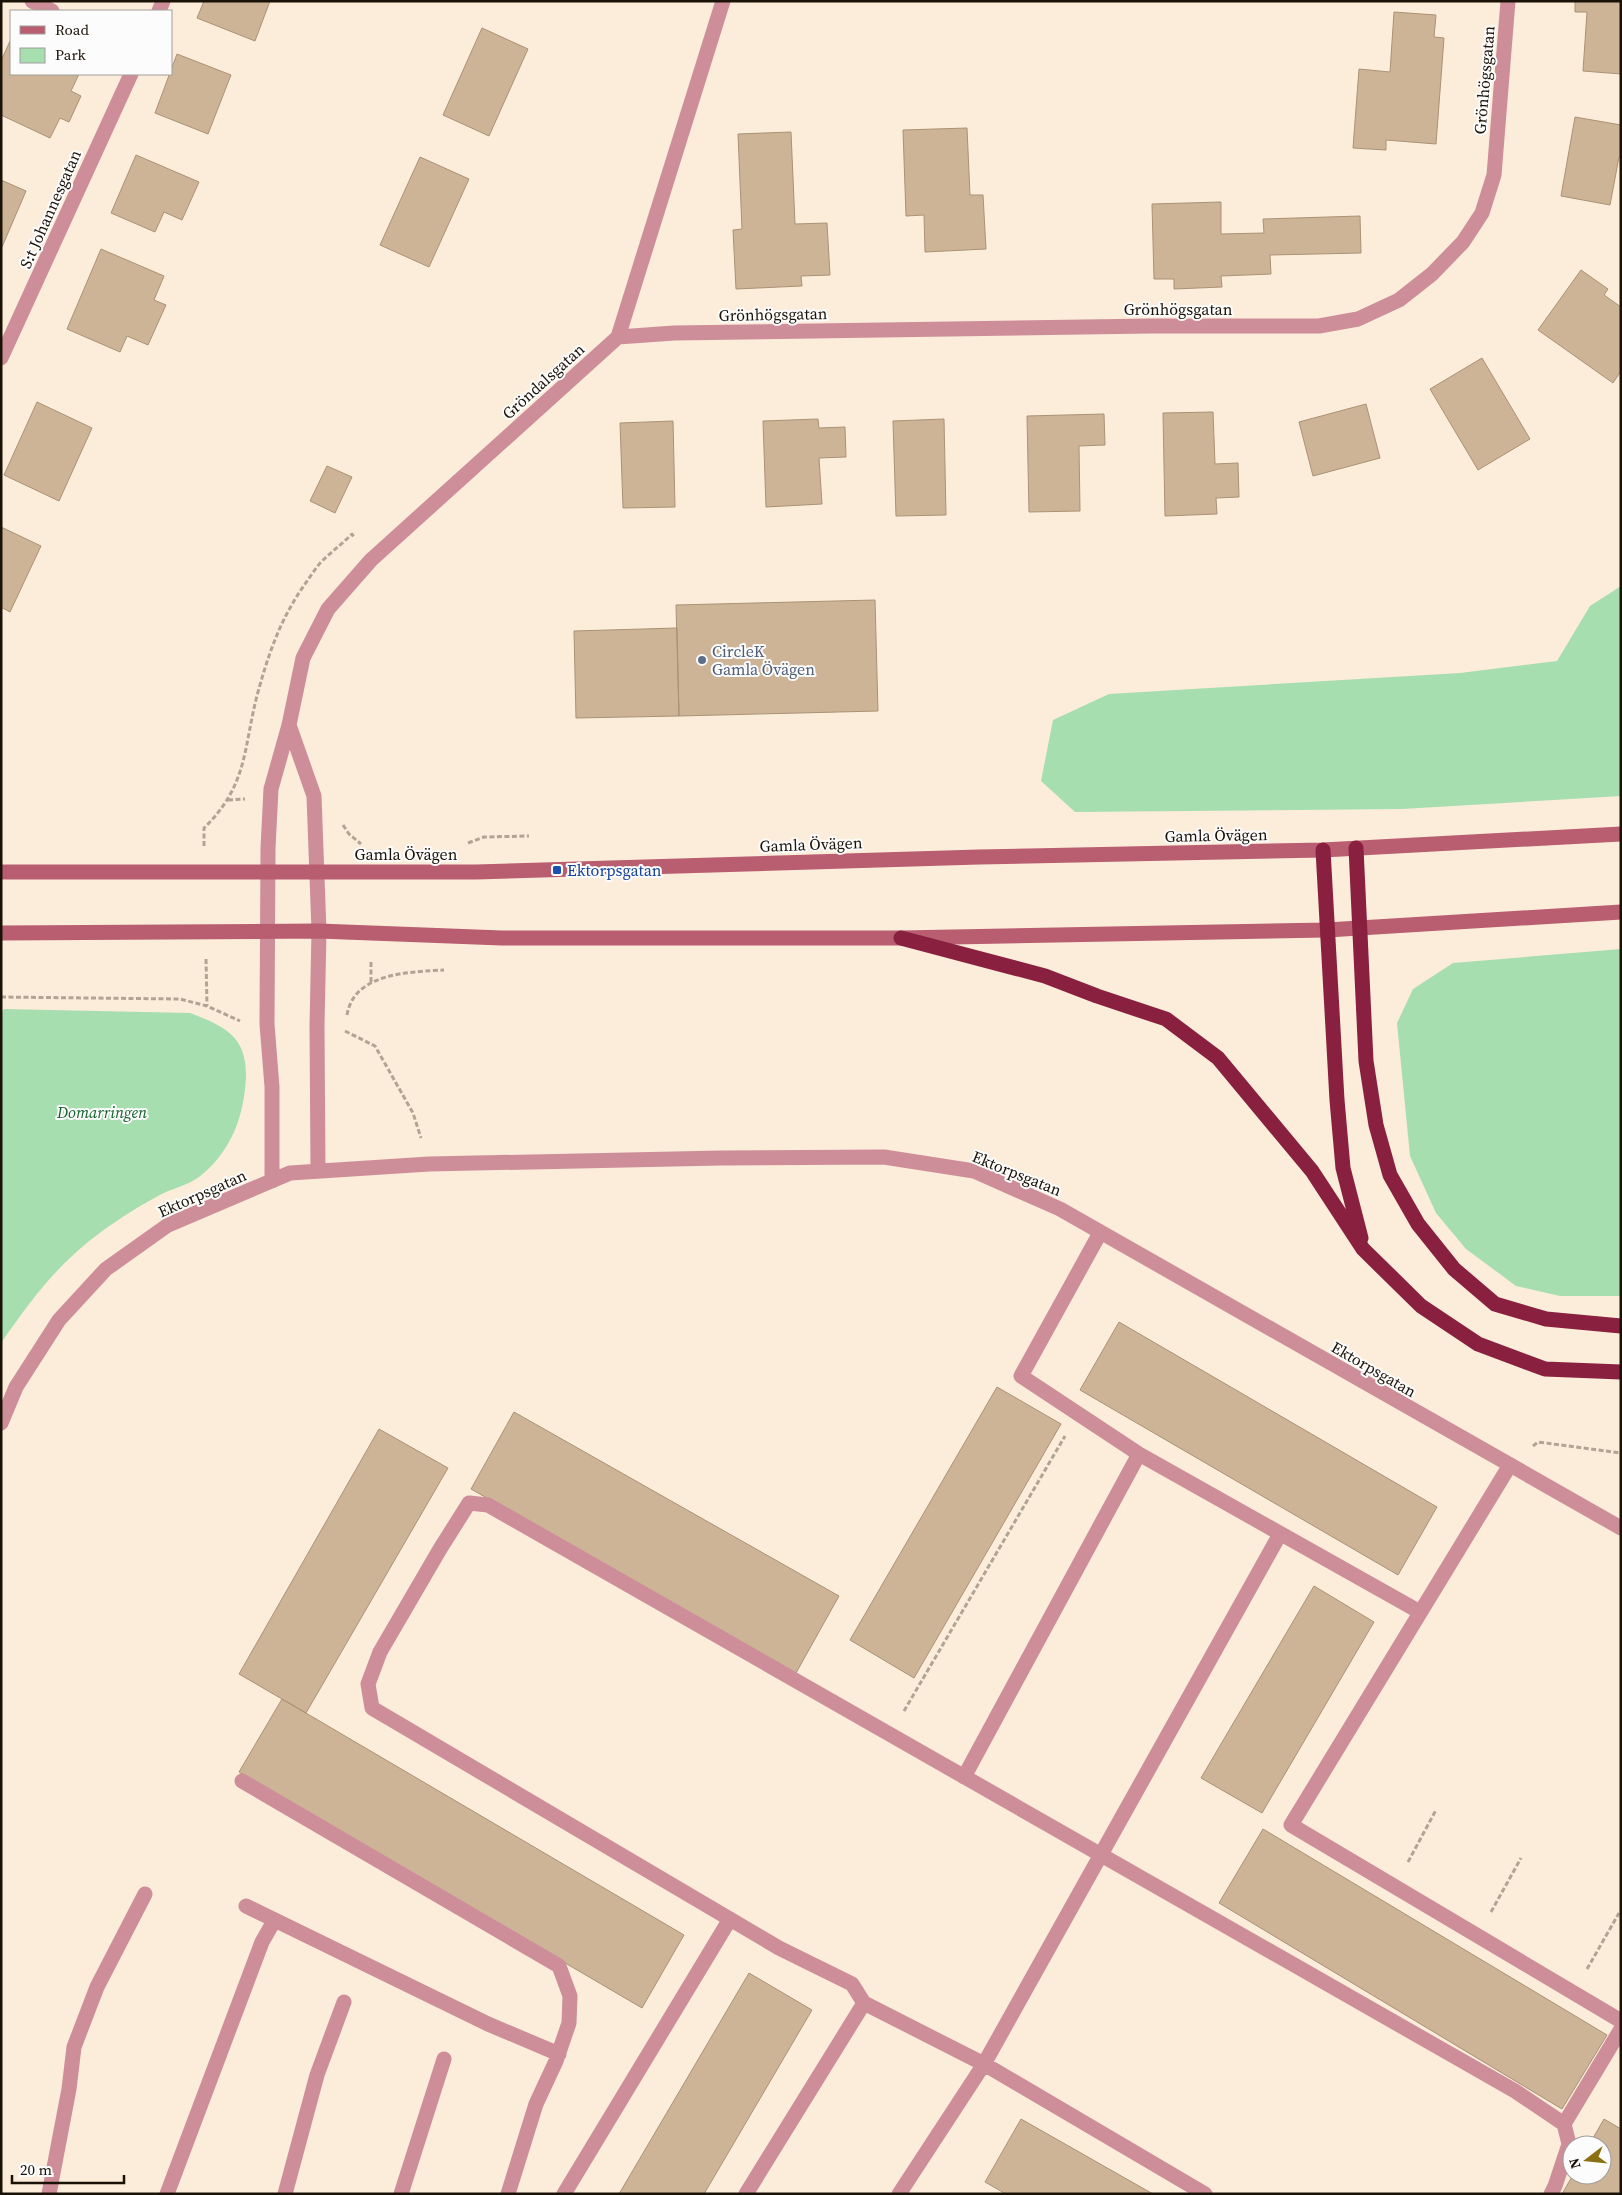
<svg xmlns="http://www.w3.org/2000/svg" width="1622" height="2195" font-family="'Source Serif 4',serif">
  <rect width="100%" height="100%" fill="#fcecda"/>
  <path fill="#a7deaf" d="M1621,586V796L1402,809L1075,812L1041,781L1053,720L1109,694L1460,673L1557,661L1590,606Z
    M1621,949V1296H1560L1516,1286L1466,1249L1436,1213L1410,1156L1397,1023L1413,989L1453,963Z
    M4,1009L190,1013C224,1026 247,1036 246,1077C244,1117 231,1152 199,1177C187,1186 170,1189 158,1196C127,1213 96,1233 71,1257C44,1282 22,1313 1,1343V1013Z"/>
  <path fill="#cdb497" stroke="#aa9275" d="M204,1H270L255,41L197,18Z
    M1575,1H1621V74L1583,71L1587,12H1575Z
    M1394,12L1436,15L1434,37L1444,38L1436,144L1386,140V150L1353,148L1359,69L1390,72Z
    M482,28L528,49L489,136L443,115Z
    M10,41L11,74H79L71,91L81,96L69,122L60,118L50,138L1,115V61Z
    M177,54L231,75L208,134L155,113Z
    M1575,117L1621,125V157H1619L1610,205L1561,196Z
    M967,128L970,195H983L986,249L925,252L924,215L906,216L903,130Z
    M791,132L795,224L827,223L830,275L801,276L802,286L736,289L733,230L742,229L738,134Z
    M136,155L199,182L182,220L164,212L155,232L111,213Z
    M420,157L469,179L429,267L380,245Z
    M1,180L26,191L2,247H1Z
    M1221,202V234L1264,233L1263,219L1360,216L1361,253L1270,255L1271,274L1221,276L1222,287L1174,289V279H1154L1152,204Z
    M101,249L164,276L154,300L166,305L148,345L127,336L120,352L67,329Z
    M1581,270L1608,289L1604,295L1621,307V371L1613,383L1538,330Z
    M1482,358L1530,439L1478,470L1430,389Z
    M37,402L92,428L59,501L4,475Z
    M1366,404L1380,458L1313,476L1299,422Z
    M1213,412L1215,464L1238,463L1239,497L1216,498L1217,514L1165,516L1163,413Z
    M1104,414L1105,445L1079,446L1080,511L1029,512L1027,416Z
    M818,419L819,428L845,427L846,457L819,458L822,504L766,507L763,421Z
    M944,419L946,515L896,516L893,421Z
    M673,421L675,507L623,508L620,423Z
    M327,466L352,477L335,513L310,501Z
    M1,527L41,546L10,612L1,607Z
    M875,600L878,711L679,716L676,605Z
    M677,628L679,716L576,718L574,631Z
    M1119,1322L1437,1507L1398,1575L1080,1390Z
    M997,1387L1061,1424L914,1678L850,1640Z
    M514,1412L839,1596L796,1673L471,1489Z
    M379,1429L448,1468L306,1713L239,1674Z
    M1314,1586L1374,1622L1262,1813L1201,1778Z
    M282,1699L684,1935L642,2008L239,1772Z
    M1263,1829L1607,2035L1562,2109L1219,1903Z
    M749,1973L812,2010L704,2194H619Z
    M1021,2119L1153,2194H1006L985,2182Z
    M1604,2119L1621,2129V2194H1562L1573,2175H1602V2145H1589Z"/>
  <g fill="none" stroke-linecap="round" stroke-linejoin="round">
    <path stroke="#b2a494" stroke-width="3" stroke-dasharray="5 2.5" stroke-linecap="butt" d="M228,800L245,799
      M343,825L349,834L361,844
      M468,843L484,837L529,836
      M204,846V828C249,784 243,747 258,692C269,652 281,618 305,584C310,577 315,569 321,562C331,552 342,544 352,534L354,537
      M206,959L207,1006
      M371,982V960
      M1,997L180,999L207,1006L240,1021
      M347,1015C354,972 411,972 444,970
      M345,1031L375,1046L413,1113L421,1138
      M1533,1446L1538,1442L1621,1453
      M904,1711L1065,1436
      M1408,1862L1436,1810
      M1491,1912L1521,1858
      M1587,1969L1619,1913"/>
    <path stroke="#ce8e99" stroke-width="15" d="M1100,1233L1021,1376L1139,1454L1420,1612
      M1510,1465L1291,1825L1621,2021
      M964,1777L1139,1454
      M242,1781L559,1966L570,1996L569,2023L556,2061L536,2104L508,2194
      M246,1906L488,2024L559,2054
      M1564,2124L1621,2029
      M49,2194L69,2089L74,2047L97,1987L145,1894
      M167,2194L262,1942L274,1921
      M285,2194L317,2075L344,2002
      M401,2194L444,2059
      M564,2194L730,1919
      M746,2194L864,2003
      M899,2194L984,2064L1280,1534
      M1205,2194L984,2064L864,2003L852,1984L779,1948L372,1708L368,1684L380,1652L440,1549L469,1503L488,1505C830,1700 1173,1894 1515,2091L1564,2124L1569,2144L1555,2186L1551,2194"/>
    <path stroke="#ce8e99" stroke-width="15" d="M32,1L52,11
      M159,11L163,1
      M618,337L674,333L1151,326H1319L1358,319L1399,300L1432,274L1463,242L1482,213L1494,175L1508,1
      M1,358L131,74
      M289,725L314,796L319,931L317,1026L318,1171
      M272,1181V1087L267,1024L268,848L271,789L289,725L303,658L328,609L371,560L618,337L723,1
      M1,1423L16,1387L59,1320L106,1269L168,1225L290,1173L429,1164L721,1158L884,1157L974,1171L1060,1209L1621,1528"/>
    <path stroke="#b95d70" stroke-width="15" d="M1,872H476L979,857L1323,850L1621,834
      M1,933L319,931L502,938H901L1327,930L1621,912"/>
    <path stroke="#89203f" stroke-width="15" d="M1356,848L1366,1061L1376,1125L1390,1175L1418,1224L1454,1269L1495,1304L1546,1319L1621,1326
      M1323,850L1337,1100L1343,1168L1361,1238
      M901,938L1045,976L1097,996L1166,1019L1218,1058L1312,1171L1363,1249L1421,1306L1478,1344L1545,1369L1621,1372"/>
  </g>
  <circle fill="#5c6f8a" stroke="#fcfcfc" stroke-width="2" cx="702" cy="660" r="5"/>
  <rect fill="#1a4fb4" stroke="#fcfcfc" stroke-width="2" x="552" y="865" width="10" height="10" rx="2.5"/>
  <g text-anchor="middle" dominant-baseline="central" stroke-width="4" stroke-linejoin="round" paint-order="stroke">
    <g font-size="16" fill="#1b1207" stroke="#fcfcfc">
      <text transform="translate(1484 80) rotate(-85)">Grönhögsgatan</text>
      <text transform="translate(50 209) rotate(-66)">S:t Johannesgatan</text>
      <text x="1178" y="309">Grönhögsgatan</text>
      <text transform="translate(773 314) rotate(-1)">Grönhögsgatan</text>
      <text transform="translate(543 381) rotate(-42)">Gröndalsgatan</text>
      <text transform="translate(1216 835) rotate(-1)">Gamla Övägen</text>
      <text transform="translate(811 844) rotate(-2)">Gamla Övägen</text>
      <text x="406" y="854">Gamla Övägen</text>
      <text transform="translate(1017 1173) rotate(22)">Ektorpsgatan</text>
      <text transform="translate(202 1193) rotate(-24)">Ektorpsgatan</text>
      <text transform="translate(1374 1369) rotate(30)">Ektorpsgatan</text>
    </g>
    <g font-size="16" fill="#4e5e75" stroke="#fcfcfc" text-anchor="start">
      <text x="712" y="651">CircleK<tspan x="712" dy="18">Gamla Övägen</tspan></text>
    </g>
    <g font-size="16" fill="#164399" stroke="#fcfcfc" text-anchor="start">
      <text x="567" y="870">Ektorpsgatan</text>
    </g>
    <g font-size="16" font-style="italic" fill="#116229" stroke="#fcfcfc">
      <text x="102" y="1112">Domarringen</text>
    </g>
  </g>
  <rect width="1622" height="2195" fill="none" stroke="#1b1207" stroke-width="5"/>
  <rect x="10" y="10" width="162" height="65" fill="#fcfcfc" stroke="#a29e9a"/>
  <rect x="20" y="26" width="25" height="8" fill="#b95d70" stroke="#a29e9a"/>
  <text x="55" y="35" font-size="15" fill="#1b1207">Road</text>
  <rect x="20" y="48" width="25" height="15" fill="#a7deaf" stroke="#a29e9a"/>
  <text x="55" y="60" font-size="15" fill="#1b1207">Park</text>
  <g transform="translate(1587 2160) rotate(254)"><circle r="24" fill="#fcfcfc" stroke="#a29e9a"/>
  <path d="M0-4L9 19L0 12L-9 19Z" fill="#8a7012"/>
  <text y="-8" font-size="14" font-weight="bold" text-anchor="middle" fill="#1b1207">N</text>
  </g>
  <path d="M12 2175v8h112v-8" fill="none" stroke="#1b1207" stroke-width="2.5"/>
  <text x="20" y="2175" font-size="15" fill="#1b1207" stroke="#fcfcfc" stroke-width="4" paint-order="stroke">20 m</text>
</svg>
